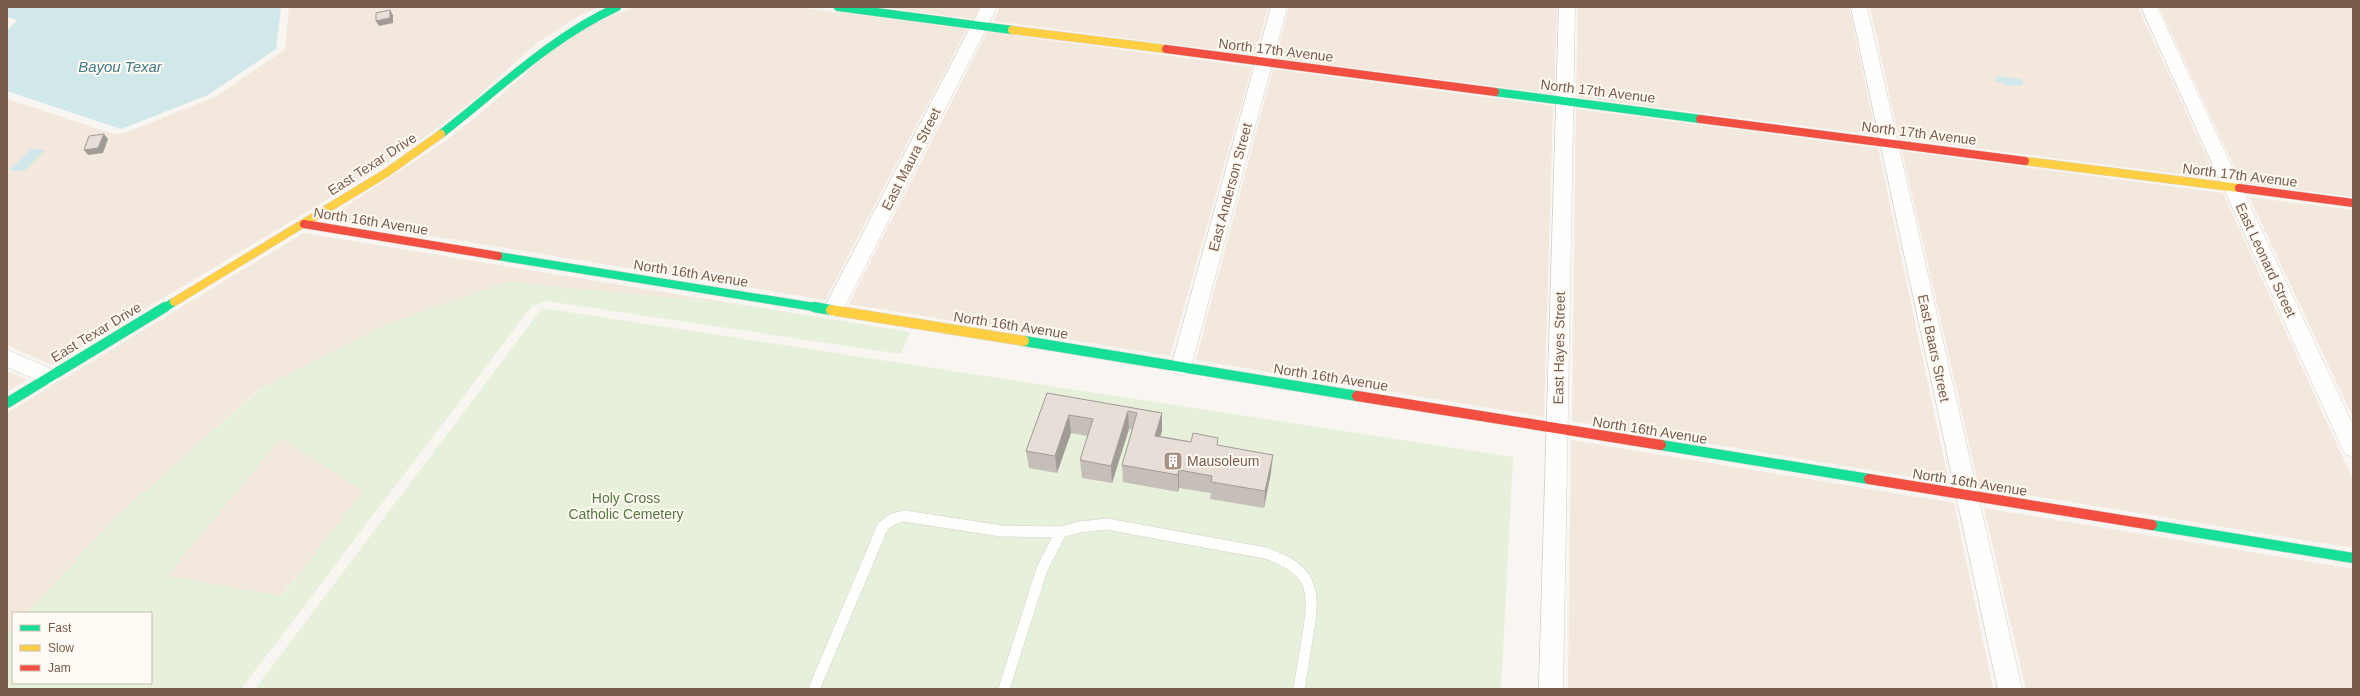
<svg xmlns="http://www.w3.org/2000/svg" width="2360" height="696" font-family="Arial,sans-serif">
  <rect width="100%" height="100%" fill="#f9f5f0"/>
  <path fill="#f2e8de" d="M289,7H600L579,16L537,43L471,102L428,135L378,169L52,365L7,345V99L114,134L125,133L215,97L283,51L285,47Z
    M635,7H795L967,29L825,300L326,219L444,142L488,107L554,48L591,24Z
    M882,7H979L973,19Z
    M1000,7H1268L1255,55L993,21Z
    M1289,7H1557L1554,94L1276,58Z
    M1578,7H1849L1876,135L1576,97Z
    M1870,7H2138L2217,179L1899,138Z
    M2159,7H2353V197L2242,183Z
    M987,32L1252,67L1170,356L849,304Z
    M1273,69L1553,106L1544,417L1196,360Z
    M1576,109L1878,148L1949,483L1572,421Z
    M1902,151L2223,193L2353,480V548L1979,487Z
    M2249,197L2353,210V417Z
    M304,233L737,304L507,282L387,324L259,389L114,519L27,613H13V628L7,634V413Z
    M7,371L27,380L7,392Z
    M281,438L364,491L281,596L166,576Z
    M1571,440L1954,503L1993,689H1568Z
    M1984,508L2353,569V689H2026Z"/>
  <path fill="#e7f0db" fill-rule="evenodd" d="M507,282L737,304L910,332L901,354L546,301L532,306L241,689H7V634L13,628V683H151V613H27L114,519L260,389L387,324ZM281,438L363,491L282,596L167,576Z
    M542,308L1513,457L1501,689H255Z"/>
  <path fill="#d0e8ea" d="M7,7H281L276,49L208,95L121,129L7,91V31L17,20L7,17Z
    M1998,76L2020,79L2024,83C2017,89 2003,85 1995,80V78Z
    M31,149L45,150L24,171L10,170Z"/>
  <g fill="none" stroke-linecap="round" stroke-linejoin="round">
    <defs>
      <path id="lane" d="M814,689L883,526L893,519L904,516L1002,531L1061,532
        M1004,689L1042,569L1061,532L1080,527L1107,524L1265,553C1312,569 1316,588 1308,634C1305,652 1302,671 1299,689"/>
      <path id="street" d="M981,7H997L843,310L840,315L833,317L826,315L823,310Z
        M1271,7H1287L1191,367L1188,373L1181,375L1174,373L1171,367Z
        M1559,7H1575L1563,689H1539Z
        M1851,7H1867L2022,689H1998Z
        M2141,7H2157L2353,425V457L2345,454L2342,448Z
        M7,350L56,371L59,377L56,383L49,385L7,367Z"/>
      <path id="fast-far1" d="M838,7L1012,30
        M1495,92L1700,119
        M441,134C499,89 550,38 617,7
        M498,256L820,308
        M164,308L174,302"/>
      <path id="fast" d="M814,307L831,310
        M1024,341L1357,396
        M7,403L165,307
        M1661,445L1869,479
        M2152,525L2353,558"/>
      <path id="slow-far1" d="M1012,30L1166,49
        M2025,161L2239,188
        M174,302L386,173L441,134"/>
      <path id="slow" d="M831,310L1024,341"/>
      <path id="jam-far1" d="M1166,49L1495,92
        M1700,119L2025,161
        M2239,188L2353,203
        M304,224L498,256"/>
      <path id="jam" d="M1357,396L1661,445
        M1869,479L2152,525"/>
    </defs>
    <use href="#lane" stroke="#d7d1cb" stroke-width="12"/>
    <use href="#street" stroke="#d7d1cb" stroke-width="1"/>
    <use href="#fast-far1" stroke="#d9d2cb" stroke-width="9"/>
    <use href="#fast" stroke="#d9d2cb" stroke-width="11"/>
    <use href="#slow-far1" stroke="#d9d2cb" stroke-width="9"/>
    <use href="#slow" stroke="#d9d2cb" stroke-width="11"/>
    <use href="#jam-far1" stroke="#d9d2cb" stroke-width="9"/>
    <use href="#jam" stroke="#d9d2cb" stroke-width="11"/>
    <use href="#lane" stroke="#fefefd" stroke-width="11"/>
    <use href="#street" fill="#fefefd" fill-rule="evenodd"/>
    <use href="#fast-far1" stroke="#16e098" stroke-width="8"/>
    <use href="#fast" stroke="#16e098" stroke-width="10"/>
    <use href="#slow-far1" stroke="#ffcf43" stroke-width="8"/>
    <use href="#slow" stroke="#ffcf43" stroke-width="10"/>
    <use href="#jam-far1" stroke="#f24e42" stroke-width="8"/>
    <use href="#jam" stroke="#f24e42" stroke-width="10"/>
  </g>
  <path fill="#c6bfb9" d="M1047,393L1162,413V431L1160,436L1218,446L1271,472L1264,508L1210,499L1211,493L1179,488L1178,492L1123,482L1122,465L1132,430L1129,429L1112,483L1082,478L1080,460L1088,436L1071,433L1057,473L1029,468L1026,451Z"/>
  <path fill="#a19b96" d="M390,10L393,15V23L379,26L376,21Z
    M104,134L108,139L103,153L88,155L84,150Z
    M1128,411L1129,429L1112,483L1111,466Z
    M1162,413V431L1155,453V436Z
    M1069,415L1071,433L1057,473L1055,456Z
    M1273,455L1271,472L1264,508L1265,491Z
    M1179,470V488L1178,492V475Z"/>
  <path fill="#e6ded7" stroke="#a19b96" d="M390,10V18L376,21V13Z
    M104,134L98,148L84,150L89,136Z
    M1047,393L1162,413L1155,436L1191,442L1193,433L1218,438L1217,445L1273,455L1265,491L1211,482L1212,476L1179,470L1178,475L1122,465L1137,413L1128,411L1111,466L1080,460L1093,419L1069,415L1055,456L1026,451Z"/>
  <defs>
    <symbol id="building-square" viewBox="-11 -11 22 22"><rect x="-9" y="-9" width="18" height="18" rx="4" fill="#a69286" stroke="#fffaf3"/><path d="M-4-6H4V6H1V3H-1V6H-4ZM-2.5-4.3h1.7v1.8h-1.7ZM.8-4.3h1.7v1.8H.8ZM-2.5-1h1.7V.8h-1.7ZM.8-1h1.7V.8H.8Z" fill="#fff"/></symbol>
  </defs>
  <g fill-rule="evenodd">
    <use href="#building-square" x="1162" y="450" width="22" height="22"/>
  </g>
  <g text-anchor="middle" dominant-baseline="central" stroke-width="4" stroke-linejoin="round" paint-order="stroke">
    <g font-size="14" fill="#7a5c4d" stroke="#fffaf3">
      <text transform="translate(1276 50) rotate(7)">North 17th Avenue</text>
      <text transform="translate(1598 91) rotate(7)">North 17th Avenue</text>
      <text transform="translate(1919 133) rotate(7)">North 17th Avenue</text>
      <text transform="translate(911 159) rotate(-63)">East Maura Street</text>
      <text transform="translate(372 164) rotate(-33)">East Texar Drive</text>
      <text transform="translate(2240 175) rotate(7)">North 17th Avenue</text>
      <text transform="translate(1230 187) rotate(-75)">East Anderson Street</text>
      <text transform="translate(371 221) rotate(9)">North 16th Avenue</text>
      <text transform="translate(2266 260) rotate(65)">East Leonard Street</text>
      <text transform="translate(691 273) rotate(9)">North 16th Avenue</text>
      <text transform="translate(1011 325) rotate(9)">North 16th Avenue</text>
      <text transform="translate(96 332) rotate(-31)">East Texar Drive</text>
      <text transform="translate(1559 348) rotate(-89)">East Hayes Street</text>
      <text transform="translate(1934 348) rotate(78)">East Baars Street</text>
      <text transform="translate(1331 377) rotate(9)">North 16th Avenue</text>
      <text transform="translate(1650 430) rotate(9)">North 16th Avenue</text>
      <text transform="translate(1970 482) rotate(9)">North 16th Avenue</text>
    </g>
    <g font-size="14" fill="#7a5c4d" stroke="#fffaf3" text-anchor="start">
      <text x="1187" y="461">Mausoleum</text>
    </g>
    <g font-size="14" fill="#537a41" stroke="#fffaf3">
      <text x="626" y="498">Holy Cross<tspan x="626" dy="16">Catholic Cemetery</tspan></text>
    </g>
    <g font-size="15" font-style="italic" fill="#437c86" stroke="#fffaf3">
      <text x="120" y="66">Bayou Texar</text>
    </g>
  </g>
  <rect width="2360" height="696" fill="none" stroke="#7a5c4d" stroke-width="16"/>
  <rect x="12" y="612" width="140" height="72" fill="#fffaf3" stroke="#cabbb1"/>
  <rect x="20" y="625" width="20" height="6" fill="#16e098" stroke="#cabbb1"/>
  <text x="48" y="632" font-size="12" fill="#7a5c4d">Fast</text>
  <rect x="20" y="645" width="20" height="6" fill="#ffcf43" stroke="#cabbb1"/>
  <text x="48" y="652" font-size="12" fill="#7a5c4d">Slow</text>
  <rect x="20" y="665" width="20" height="6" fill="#f24e42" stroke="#cabbb1"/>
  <text x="48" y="672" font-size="12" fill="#7a5c4d">Jam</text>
</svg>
